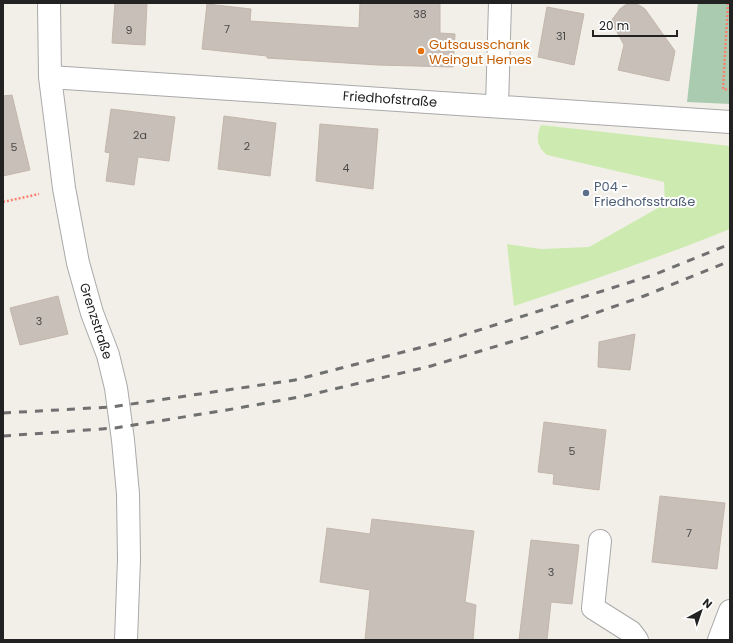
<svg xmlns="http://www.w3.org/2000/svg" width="733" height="643" font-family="Poppins,sans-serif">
  <rect width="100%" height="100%" fill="#f2efe9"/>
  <path fill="#cdebb0" d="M541,125L730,146V229C659,258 586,282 514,306L507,244L541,249L589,247L665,204L664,182L547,155C536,146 536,137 541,125Z"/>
  <path fill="#aacbaf" d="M698,3H730V104L687,102Z"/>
  <path fill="#c7bfb8" stroke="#c4b6ab" d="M115,3H147L145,45L112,43Z
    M360,3H440V33L455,34L453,67L378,65L267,58V56L202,49L207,4L251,9L250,21L359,28Z
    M632,4L639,5L645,9L675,51L669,81L618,70L624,45L611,21L620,9L625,5Z
    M547,7L584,14L574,65L538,57Z
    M12,95L30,170L3,176V96Z
    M111,109L175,117L169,161L138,157L134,185L106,181L110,153L105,152Z
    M224,116L276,123L270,176L218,169Z
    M320,124L378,129L373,189L316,181Z
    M58,296L68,334L20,345L10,308Z
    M635,334L630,370L598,367L599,342Z
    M544,422L606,430L599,490L553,484L554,474L538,472Z
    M660,496L725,503L717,569L652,562Z
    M372,519L474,531L465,602L476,605L473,640H365L370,590L320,582L327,528L370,534Z
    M531,540L579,545L572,604L551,602L547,640H519Z"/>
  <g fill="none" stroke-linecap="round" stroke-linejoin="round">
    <defs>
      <path id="minor" d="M49,3L50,77L64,188L78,263L92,313L108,355L116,388L123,440L128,494L129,559L126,640
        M50,77L730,122
        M497,106L500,3
        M600,541L593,608L631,632L637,640
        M719,640L730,611"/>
    </defs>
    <use href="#minor" stroke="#a9a9a9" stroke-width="24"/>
    <path stroke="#fa8072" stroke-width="2.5" stroke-dasharray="2 2" stroke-linecap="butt" d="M728,3L723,89L730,90
      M3,202L39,194"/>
    <use href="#minor" stroke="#fff" stroke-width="22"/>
    <path stroke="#707070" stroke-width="3" stroke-dasharray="8 8" stroke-linecap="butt" d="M3,413L111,407L295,380L438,343L656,274L730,244
      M3,436L115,428L227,410L305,396L431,366L530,336L644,296L730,261"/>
  </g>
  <circle fill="#e8710a" stroke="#fff" stroke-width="1.5" cx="421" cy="51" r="4"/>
  <circle fill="#5c6f8a" stroke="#fff" stroke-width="1.5" cx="586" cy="193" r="4"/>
  <g text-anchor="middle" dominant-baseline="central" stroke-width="4" stroke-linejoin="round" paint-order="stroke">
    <g font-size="11" fill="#4b4948">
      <text x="420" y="14">38</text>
      <text x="227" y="29">7</text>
      <text x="129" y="30">9</text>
      <text x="561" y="36">31</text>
      <text x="140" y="135">2a</text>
      <text x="247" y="146">2</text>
      <text x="14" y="147">5</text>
      <text x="346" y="168">4</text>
      <text x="39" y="321">3</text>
      <text x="572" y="451">5</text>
      <text x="689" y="533">7</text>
      <text x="551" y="572">3</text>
    </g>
    <g font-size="13" fill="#c56008" stroke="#fff" text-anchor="start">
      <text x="429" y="44">Gutsausschank<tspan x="429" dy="15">Weingut Hemes</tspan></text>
    </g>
    <g font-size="13" fill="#222" stroke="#fff">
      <text transform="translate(390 99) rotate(4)">Friedhofstraße</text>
      <text transform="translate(96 321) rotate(72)">Grenzstraße</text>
    </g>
    <g font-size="13" fill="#4e5e75" stroke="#fff" text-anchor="start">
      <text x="594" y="186">P04 -<tspan x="594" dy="15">Friedhofsstraße</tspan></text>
    </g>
  </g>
  <rect width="733" height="643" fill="none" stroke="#222222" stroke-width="8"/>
  <g transform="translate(701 611) rotate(40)" stroke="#ffffff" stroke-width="3" paint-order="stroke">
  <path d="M0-3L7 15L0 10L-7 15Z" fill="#222222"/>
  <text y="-6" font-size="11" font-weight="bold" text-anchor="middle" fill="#222222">N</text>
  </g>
  <path d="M593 30v6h84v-6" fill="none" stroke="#222222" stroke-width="2"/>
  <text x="599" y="30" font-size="12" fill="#222222" stroke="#ffffff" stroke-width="3" paint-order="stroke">20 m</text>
</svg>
